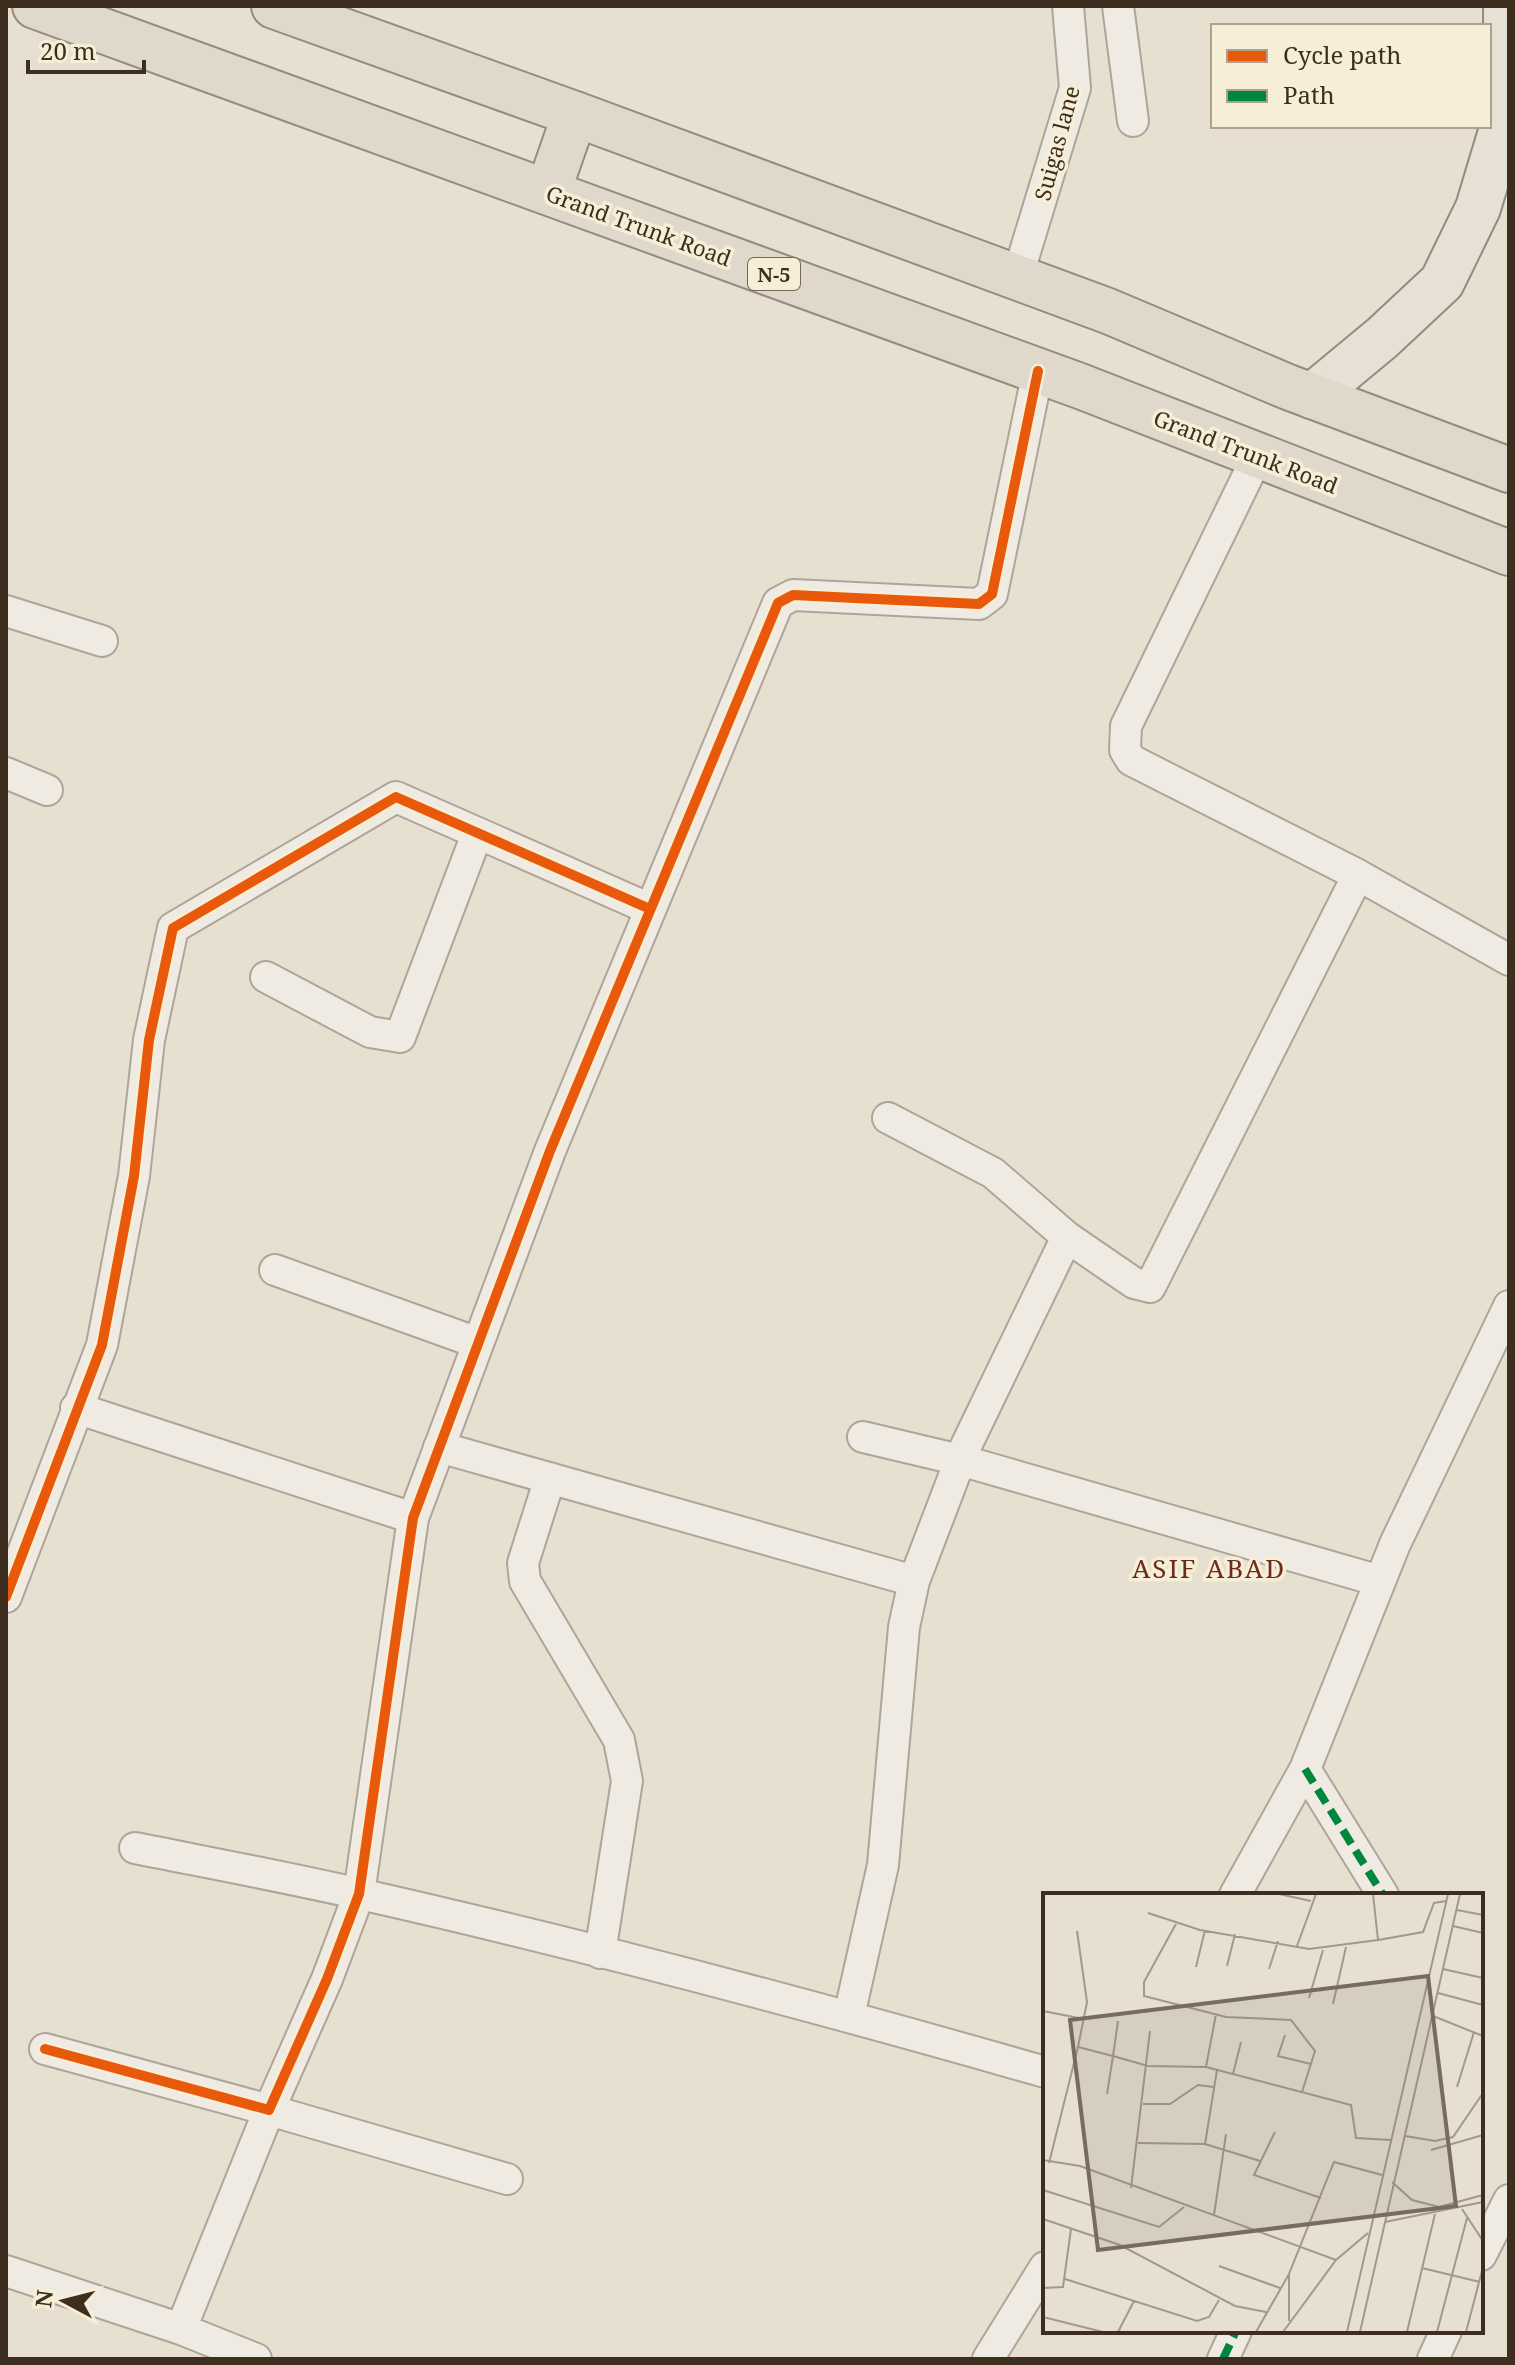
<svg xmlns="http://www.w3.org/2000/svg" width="1515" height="2365" font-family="'Noto Serif',serif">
  <rect width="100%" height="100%" fill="#e7e0d1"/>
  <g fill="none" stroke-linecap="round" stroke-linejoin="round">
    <defs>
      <path id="minor" d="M1118,6L1133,121
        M1017,278L1075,88L1068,6
        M1258,455L1126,726L1125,750L1131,760L1358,875L1509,960
        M6,611L102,641
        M6,773L47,790
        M266,977L370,1032L400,1037L477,834
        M888,1118L993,1173L1067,1237L1134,1283L1150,1287L1358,875
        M275,1270L478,1343
        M76,1408L413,1518
        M863,1437L960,1460L1380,1581
        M439,1447L914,1581
        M550,1478L523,1563L525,1581L619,1740L627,1781L600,1953
        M6,1597L102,1345L134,1176L149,1040L173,928L396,797L650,909
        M1305,1769L1383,1895
        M135,1848C210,1863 286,1877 360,1894C590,1946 818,2007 1045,2072
        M1235,1895L1305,1769L1395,1544L1509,1306
        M849,2016L883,1865L904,1627L914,1581L964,1450L1067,1237
        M45,2049L269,2110L327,1979L359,1894L413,1518L550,1151L778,603L793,595L979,604L992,594L1038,371
        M1481,2255L1509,2200
        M6,2271L181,2329L269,2110L507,2179
        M181,2329L256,2359
        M988,2359L1045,2267
        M1223,2359L1236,2331
        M1433,2359L1446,2331"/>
      <path id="primary" d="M1312,396L1382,338L1442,282L1478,208L1506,115V6"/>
      <path id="trunk" d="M35,6L1080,386L1509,553
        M274,6L575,114L1108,311L1288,387L1509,470
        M548,192L575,114"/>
    </defs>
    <use href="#minor" stroke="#ada599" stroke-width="34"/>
    <use href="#primary" stroke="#928b80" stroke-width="48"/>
    <use href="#trunk" stroke="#928b80" stroke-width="48"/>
    <use href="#minor" stroke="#efebe3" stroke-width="30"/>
    <use href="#primary" stroke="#e6e1d4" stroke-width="44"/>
    <use href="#trunk" stroke="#e0d9cb" stroke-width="44"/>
    <path stroke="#00873e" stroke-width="8" stroke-dasharray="16 8" stroke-linecap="butt" d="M1305,1769L1383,1895
      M1223,2359L1236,2331"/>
    <defs>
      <path id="cycleway" d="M6,1597L102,1345L134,1176L149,1040L173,928L396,797L650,909
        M45,2049L269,2110L327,1979L359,1894L413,1518L550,1151L778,603L793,595L979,604L992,594L1038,371"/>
    </defs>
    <use href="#cycleway" stroke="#f7eed8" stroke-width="15"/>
    <use href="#cycleway" stroke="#e8590c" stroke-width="10"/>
  </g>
  <g text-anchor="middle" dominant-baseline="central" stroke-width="7" stroke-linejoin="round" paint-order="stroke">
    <rect fill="#f7eed8" stroke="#756857" stroke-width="2" x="748" y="258" width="52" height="32" rx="6"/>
    <g font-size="20" font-weight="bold" fill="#3d2e20">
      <text x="774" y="274">N-5</text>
    </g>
    <g font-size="22" fill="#3d2e20" stroke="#f7eed8">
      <text transform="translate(1056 143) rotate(-75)">Suigas lane</text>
      <text transform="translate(639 225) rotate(20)">Grand Trunk Road</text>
      <text transform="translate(1246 451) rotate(21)">Grand Trunk Road</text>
    </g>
    <g font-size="26" letter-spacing="2" fill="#6b2e1e" stroke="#f7eed8">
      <text x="1209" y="1568">ASIF ABAD</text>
    </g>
  </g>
  <g transform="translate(1043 1893)">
    <rect width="440" height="440" fill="#e7e0d1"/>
    <path fill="none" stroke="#a3998a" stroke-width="2" d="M236,1L268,8M330,1L335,47L380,39L391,10L403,8M414,17L440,22M105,20L157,37L266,56L335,47M134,29L101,89V103L183,124L248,127L272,158L259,199M410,33L440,40M34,38L44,109L35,154L70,163L64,201M254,53L273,1M184,73L192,41M153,74L162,37M226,76L235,48M400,76L440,85M395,100L440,112M266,105L280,57M290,111L303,54M0,118L41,126M390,123L440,143M75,128L70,163L105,173L163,174L308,212L313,245L348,247M242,142L235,163L268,171M163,174L173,121M190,181L198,149M414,194L431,139M100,211H127L155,192L171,194M232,239L211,282L278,305M362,243L392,248L410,244L440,200M95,250L162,251L217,268M162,251L174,177M388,257L440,242M0,267L37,273L293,367M6,270L35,154M349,289L369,307L396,314L440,302M88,295L107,138M0,297L116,334L141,314M419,316L440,348M171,322L183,241M0,326L77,352L192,413L223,419M342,329L440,309M176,373L237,395M379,375L437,389M22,386L154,428L166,424L176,407M0,395L20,394L28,336M0,424L60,439M246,428V381L291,269L339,282M75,439L91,408M213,439L246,381M240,439L293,367L325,340M304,439L405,1M317,439L417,1M364,439L392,321M394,439L424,325M423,439L440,374"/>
    <path fill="#786c5e" fill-opacity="0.15" stroke="#786c5e" stroke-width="4" d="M385,83L413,313L55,357L27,127Z"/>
    <rect width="440" height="440" fill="none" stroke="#3d2e20" stroke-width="4"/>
  </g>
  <rect width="1515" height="2365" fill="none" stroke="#3d2e20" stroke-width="16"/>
  <rect x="1211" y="24" width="280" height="104" fill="#f7eed8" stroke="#ada18e" stroke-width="2"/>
  <rect x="1227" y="50" width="40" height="12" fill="#e8590c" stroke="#ada18e" stroke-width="2"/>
  <text x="1283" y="64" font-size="24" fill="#3d2e20">Cycle path</text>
  <rect x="1227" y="90" width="40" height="12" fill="#00873e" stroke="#ada18e" stroke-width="2"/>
  <text x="1283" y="104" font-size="24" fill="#3d2e20">Path</text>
  <g transform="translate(64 2301) rotate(277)" stroke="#f7eed8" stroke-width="6" paint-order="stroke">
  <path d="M0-6L14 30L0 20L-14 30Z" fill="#3d2e20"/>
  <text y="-12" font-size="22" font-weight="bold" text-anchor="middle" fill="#3d2e20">N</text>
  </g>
  <path d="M28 60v12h116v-12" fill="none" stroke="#3d2e20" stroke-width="4"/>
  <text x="40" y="60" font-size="24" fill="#3d2e20" stroke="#f7eed8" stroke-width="6" paint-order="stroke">20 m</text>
</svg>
